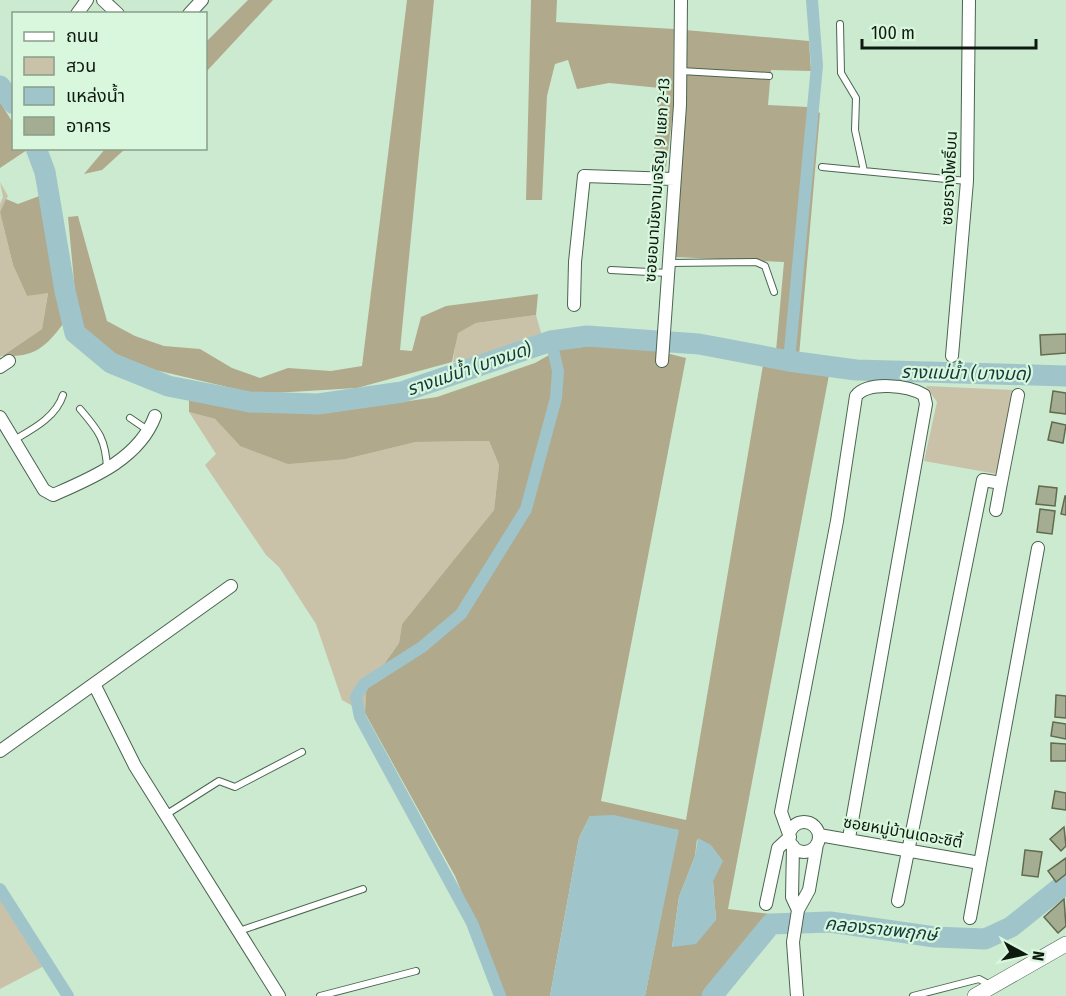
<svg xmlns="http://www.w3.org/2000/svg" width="1066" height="996" font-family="'Fira Sans Condensed','Noto Sans Thai',sans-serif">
  <rect width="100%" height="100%" fill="#ccead0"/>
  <path fill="#c9c2a9" d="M0,182L8,196L0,212L13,265L27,296L48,292L42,329L0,357V204L3,197Z
    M536,315L542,336L467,363L453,362L457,333L476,323Z
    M926,386L1013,390L997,474L924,461L937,402Z
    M189,412L215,419L240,446L346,459L416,442L489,441L499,465L494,510L402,624L399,643L366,690L365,713L342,700L316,624L279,567L266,555L205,465L216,454Z
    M0,895L44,966L0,989Z"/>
  <path fill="#b1a98c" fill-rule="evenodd" d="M248,0H273L206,72V42Z
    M407,0H434L400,350L412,351L421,317L446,306L538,294L536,315L476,323L458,333L452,362L357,388L257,394L134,365L88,337L77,313L68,217L78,216L107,321L135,336L164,346L200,349L232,368L260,378L288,368L331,371L362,366Z
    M531,0H557L556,22L674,29L673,111L665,175L652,173L660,88L609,83L577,89L568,60L555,64L547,96L542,200H526Z
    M685,30L809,41L811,71L771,70L768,105L808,107L820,113L799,356L776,351L784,262L674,257Z
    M0,102L13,123L14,148L27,150L0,168Z
    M105,149H125L102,170L84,174Z
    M42,195L63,324C44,349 34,357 2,356L42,329L48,293L27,296L13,265L0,212L6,199L18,204Z
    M598,345L654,350L686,358L601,801L686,820L763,365L829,375L728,909L786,916L776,932L702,996H645L678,830L590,816L579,838L550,996H505L455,876L365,713L366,690L399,643L402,624L494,510L499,465L489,441L416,442L346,459L288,464L240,446L215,419L189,412V394L208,402L318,414L437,397L535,363L558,350ZM697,839L713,881L716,920L672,947L679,897L695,856Z"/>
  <path fill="#9fc5ca" d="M614,815L679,830L645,996H550L579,838L590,816Z
    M698,838L711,845L723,861L713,881L716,920L696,944L672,947L679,897L695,856Z"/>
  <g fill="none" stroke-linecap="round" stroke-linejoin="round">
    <path stroke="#9fc5ca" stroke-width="12" d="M789,361L817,66L812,0
      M0,889L68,996
      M500,996L472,923L360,717L356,697L364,684L422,647L461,614L526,509L556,398L558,371L551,341"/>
    <path stroke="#9fc5ca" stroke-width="21" d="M0,86L14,104
      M36,148L45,172L65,291L75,333L111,363L168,386L250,402L318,404L402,392L551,341L587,336L699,344L789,361L856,370L1066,376
      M712,996L771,924L830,922L935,937L985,939L1011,927L1066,883"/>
  </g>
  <path fill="#a4ad91" stroke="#626b4d" stroke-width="1.5" d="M1066,334V353L1041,355L1040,335Z
    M1053,391L1066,393V414L1050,412Z
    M1052,422L1066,425L1063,443L1048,440Z
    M1039,486L1057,488L1055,506L1036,504Z
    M1065,496H1066V515L1061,514Z
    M1040,509L1055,511L1052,534L1037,532Z
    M1056,695L1066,696V718L1055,717Z
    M1053,722L1066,724V739L1051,736Z
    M1051,743L1066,744V761H1051Z
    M1055,791L1066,793V810L1052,808Z
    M1064,827L1066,846L1061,851L1050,839Z
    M1025,850L1042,852L1038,877L1022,875Z
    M1066,858V874L1056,882L1048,871Z
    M1064,899L1066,926L1058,933L1044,917Z"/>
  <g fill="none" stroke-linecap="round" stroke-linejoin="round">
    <defs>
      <path id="service" d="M840,24L841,73L856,98L855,130L864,171
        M681,71L769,76
        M822,167L967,181
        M669,263L756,262L765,266L774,292
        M611,270L668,273
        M80,409C99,431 106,440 107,469
        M130,418L149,431
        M14,440C33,429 56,417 63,395
        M167,814L219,781L235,787L302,752
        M239,931L363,889
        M320,996L416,971
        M913,996L979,979L990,985"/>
      <path id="minor" d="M103,0L118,14
        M77,14L87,0
        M189,14L202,0
        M574,305L575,262L584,176L674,179
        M952,356L967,181L969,0
        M662,361L680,105L681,0
        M0,367L9,361
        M0,417L44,490L53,495C92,478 139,459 155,416
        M996,510L1001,483
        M94,684L135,766L279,996
        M0,751L231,586
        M789 837a15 15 0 1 1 30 0a15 15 0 1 1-30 0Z
        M819,835L980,863
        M793,846L792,897L798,910
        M898,901L983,480L1001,483L1018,395
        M766,904L778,848L790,837L781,812L837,521L856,396C868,381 908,385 924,395L926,404L849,838
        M970,918L1038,548
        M797,996L793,942L798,910L809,890L817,844"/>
      <path id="tertiary" d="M975,996L1066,944"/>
    </defs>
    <use href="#service" stroke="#4a654f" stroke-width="8"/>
    <use href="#minor" stroke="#4a654f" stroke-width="14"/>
    <use href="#tertiary" stroke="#4a654f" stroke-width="16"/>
    <use href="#service" stroke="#fff" stroke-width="6"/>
    <use href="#minor" stroke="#fff" stroke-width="12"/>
    <use href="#tertiary" stroke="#fff" stroke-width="15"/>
  </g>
  <g text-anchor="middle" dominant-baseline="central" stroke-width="4.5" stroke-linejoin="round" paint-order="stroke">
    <g font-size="16" fill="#0e1910" stroke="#d9f7dd">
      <text transform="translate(949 178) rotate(-87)">ซอยรางโพธิ์บน</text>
      <text transform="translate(657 180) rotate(-86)">ซอยอนามัยงามเจริญ 9 แยก 2-13</text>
      <text transform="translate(903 832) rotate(10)">ซอยหมู่บ้านเดอะซิตี้</text>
    </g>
    <g font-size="18" font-style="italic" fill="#12383c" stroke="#d9f7dd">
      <text transform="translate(469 369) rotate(-19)">รางแม่น้ำ (บางมด)</text>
      <text transform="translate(966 373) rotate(1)">รางแม่น้ำ (บางมด)</text>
      <text transform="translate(881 929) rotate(6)">คลองราชพฤกษ์</text>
    </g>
  </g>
  <rect x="12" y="12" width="195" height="138" fill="#d9f7dd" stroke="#889e8b" stroke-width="1.5"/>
  <rect x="24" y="32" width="30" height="9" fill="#ffffff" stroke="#889e8b" stroke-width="1.5"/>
  <text x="66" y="42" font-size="18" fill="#0e1910">ถนน</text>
  <rect x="24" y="57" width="30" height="18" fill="#c9c2a9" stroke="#889e8b" stroke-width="1.5"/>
  <text x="66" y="72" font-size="18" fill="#0e1910">สวน</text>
  <rect x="24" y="87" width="30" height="18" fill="#9fc5ca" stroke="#889e8b" stroke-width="1.5"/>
  <text x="66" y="102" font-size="18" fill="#0e1910">แหล่งน้ำ</text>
  <rect x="24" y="117" width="30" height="18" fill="#a4ad91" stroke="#889e8b" stroke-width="1.5"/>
  <text x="66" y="132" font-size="18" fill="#0e1910">อาคาร</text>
  <g transform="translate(1024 954) rotate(98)" stroke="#d9f7dd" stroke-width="4.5" paint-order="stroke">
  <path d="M0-4.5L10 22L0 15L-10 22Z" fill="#0e1910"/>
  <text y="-9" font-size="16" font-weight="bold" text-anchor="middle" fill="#0e1910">N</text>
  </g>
  <path d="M862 39v9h174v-9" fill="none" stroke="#0e1910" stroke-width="3"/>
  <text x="871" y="39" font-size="18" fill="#0e1910" stroke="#d9f7dd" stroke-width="4.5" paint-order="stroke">100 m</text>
</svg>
